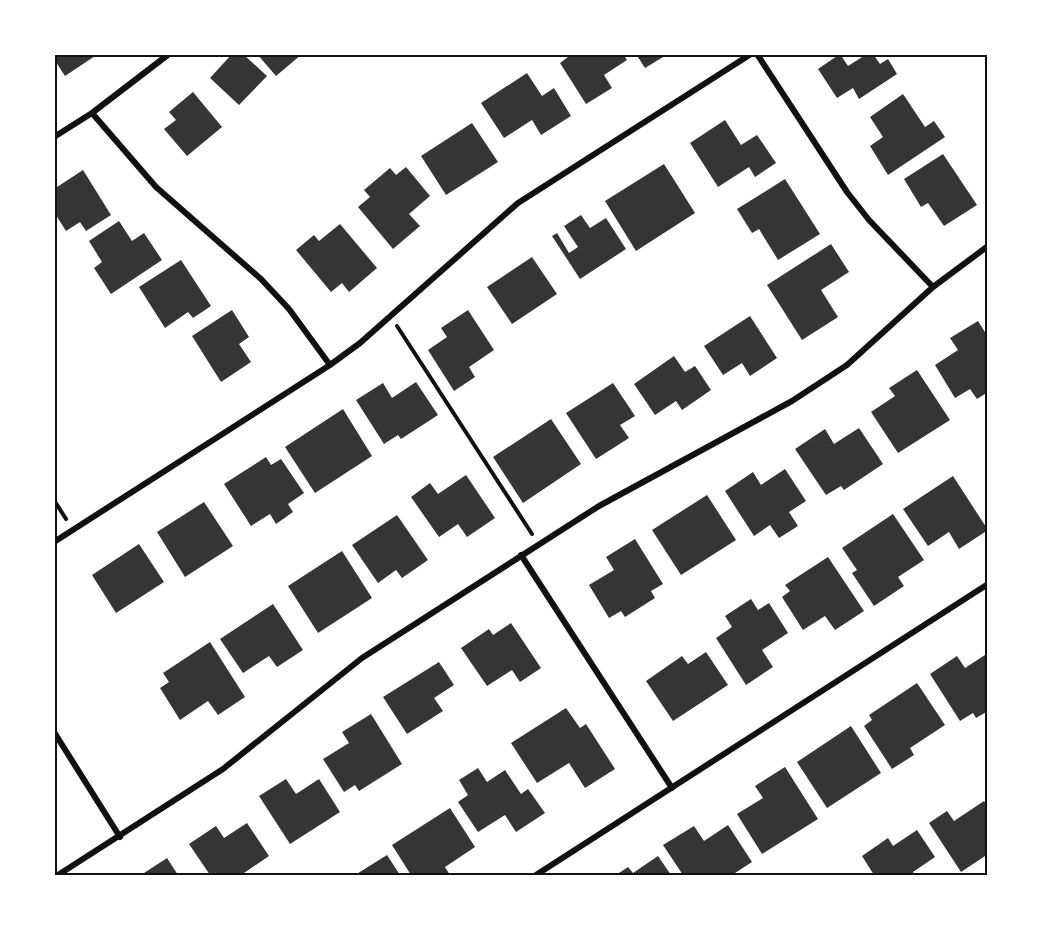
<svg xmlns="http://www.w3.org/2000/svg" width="1042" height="929" font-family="Jost,sans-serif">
  <rect width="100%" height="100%" fill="#fff"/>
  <path fill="#353535" d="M54,54H98L65,76L54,59Z
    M232,54H243L267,76L239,105L210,78Z
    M257,54H302L276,76Z
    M572,54H623L627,60L604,75L612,88L586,104L560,63Z
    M636,54H668L645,68Z
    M840,54L848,66L867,54H873L880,64L888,59L897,74L859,99L853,88L837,98L818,69Z
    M527,73L542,96L554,88L571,116L541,135L532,120L504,138L481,103Z
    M193,92L222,127L187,156L164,129L176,120L169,112Z
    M903,94L925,127L934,121L945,137L888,175L870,146L883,137L870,117Z
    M725,120L741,145L757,135L776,163L755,177L749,167L718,187L690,143Z
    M472,123L498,162L446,195L421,156Z
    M943,154L977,205L944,226L928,203L921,207L904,179Z
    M664,164L695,213L636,251L605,201Z
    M406,167L430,196L409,214L420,226L393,249L358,207L370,197L364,190L390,168L396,175Z
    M83,170L111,215L86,231L80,222L66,231L54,212V189Z
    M785,179L820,234L778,260L759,229L752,233L737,209Z
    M581,215L590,228L606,218L626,249L580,279L552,236L557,233L569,253L578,247L564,226Z
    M119,221L132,241L144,233L162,260L111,294L94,268L102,262L89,241Z
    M340,224L377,268L349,292L342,283L331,292L296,250L314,235L319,241Z
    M831,244L849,272L821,290L838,317L802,340L767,285Z
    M532,257L557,294L512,324L487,287Z
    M181,260L211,306L193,318L188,312L165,328L139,287Z
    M232,310L249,337L239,344L251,362L221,382L192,336Z
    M468,310L494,350L469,367L475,377L454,391L428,350L447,337L441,328Z
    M750,316L777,358L750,376L742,363L723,375L704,346Z
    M978,321L988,337V392L977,399L970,389L955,398L935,365L958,350L950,338Z
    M674,356L685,372L695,366L711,390L682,410L676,401L655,415L634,384Z
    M917,370L950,420L898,453L871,412L895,396L889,388Z
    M416,382L438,415L401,439L398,435L384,444L356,400L383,383L392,398Z
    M613,383L635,416L620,425L629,438L596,459L566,413Z
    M343,409L372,456L315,493L285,447Z
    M551,419L581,464L523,503L493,457Z
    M859,428L883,464L844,490L841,486L826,495L795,449L825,429L834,444Z
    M266,457L271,465L281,459L304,493L288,504L293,512L276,524L270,514L251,526L224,484Z
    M785,469L806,501L789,512L798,526L779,538L770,525L754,536L725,491L753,472L761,485Z
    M466,475L495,518L467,537L458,524L439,537L411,497L430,483L438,494Z
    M953,476L988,530L959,549L949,532L928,546L903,509Z
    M707,495L736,540L681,575L652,530Z
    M204,502L233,546L185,577L157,532Z
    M893,514L924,560L898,577L904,586L874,606L852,573L857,570L842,548Z
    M397,515L428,560L402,578L396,570L378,583L352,545Z
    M635,539L663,584L651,591L655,598L625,617L621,611L609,618L589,585L614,570L606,557Z
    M139,544L164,582L116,613L92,575Z
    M342,551L372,598L318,633L288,586Z
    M828,557L864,611L835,630L825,616L803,630L782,597L790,591L785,585Z
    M751,599L758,610L769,603L788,633L762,650L773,667L746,685L716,638L732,627L725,616Z
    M273,604L303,650L277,667L269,656L243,673L220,639Z
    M511,623L541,668L520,682L512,670L487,686L461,648L489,629L493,635Z
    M210,642L245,697L218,715L208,701L180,720L160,688L169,682L163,673Z
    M706,652L728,685L673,721L646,681L682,656L688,664Z
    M988,653V711L976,718L973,713L960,721L930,674L957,656L965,668Z
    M439,662L454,685L434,698L443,711L407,734L383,697Z
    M917,683L945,725L910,748L914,755L892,769L864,726L872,720L869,715Z
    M566,708L580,728L586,724L615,769L585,788L569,763L537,783L511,743Z
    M371,714L402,764L359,791L355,785L344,792L323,759L349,743L342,732Z
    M851,726L881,773L827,808L797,762Z
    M785,767L818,819L762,854L737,814L763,798L755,786Z
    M478,768L487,782L505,770L521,794L528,789L545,813L516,832L505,815L478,832L458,802L468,795L459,780Z
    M286,779L296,794L319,779L340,812L290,844L259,796Z
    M984,801L988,807V854L961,872L929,823L947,811L954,821Z
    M450,808L475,847L445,867L450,875H411L392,845Z
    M247,823L269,856L241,875H210L189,844L216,826L224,838Z
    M728,825L752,862L732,875H683L663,845L694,826L704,841Z
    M917,830L935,857L913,872L915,875H874L862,856L888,838L893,846Z
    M387,855L400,875H355Z
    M658,856L671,875H616L628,867L633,873Z
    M167,858L178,875H141Z"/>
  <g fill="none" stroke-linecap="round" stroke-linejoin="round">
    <path stroke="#111" stroke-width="4" d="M397,326L532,534
      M54,500L66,519"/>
    <path stroke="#111" stroke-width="6" d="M757,54L847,192L869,220L933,287
      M92,113L156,187L261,279L289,309L330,365
      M54,137L92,113L169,54
      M54,542L330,365L360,343L518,203L751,54
      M521,555L672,788
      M54,732L120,837
      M58,875L223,769L362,658L599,506L792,401L847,365L933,287L988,246
      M536,875L988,584"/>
  </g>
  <rect width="1042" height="929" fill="none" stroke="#ffffff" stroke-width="111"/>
  <rect x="56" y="56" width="930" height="818" fill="none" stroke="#111" stroke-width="2"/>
</svg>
